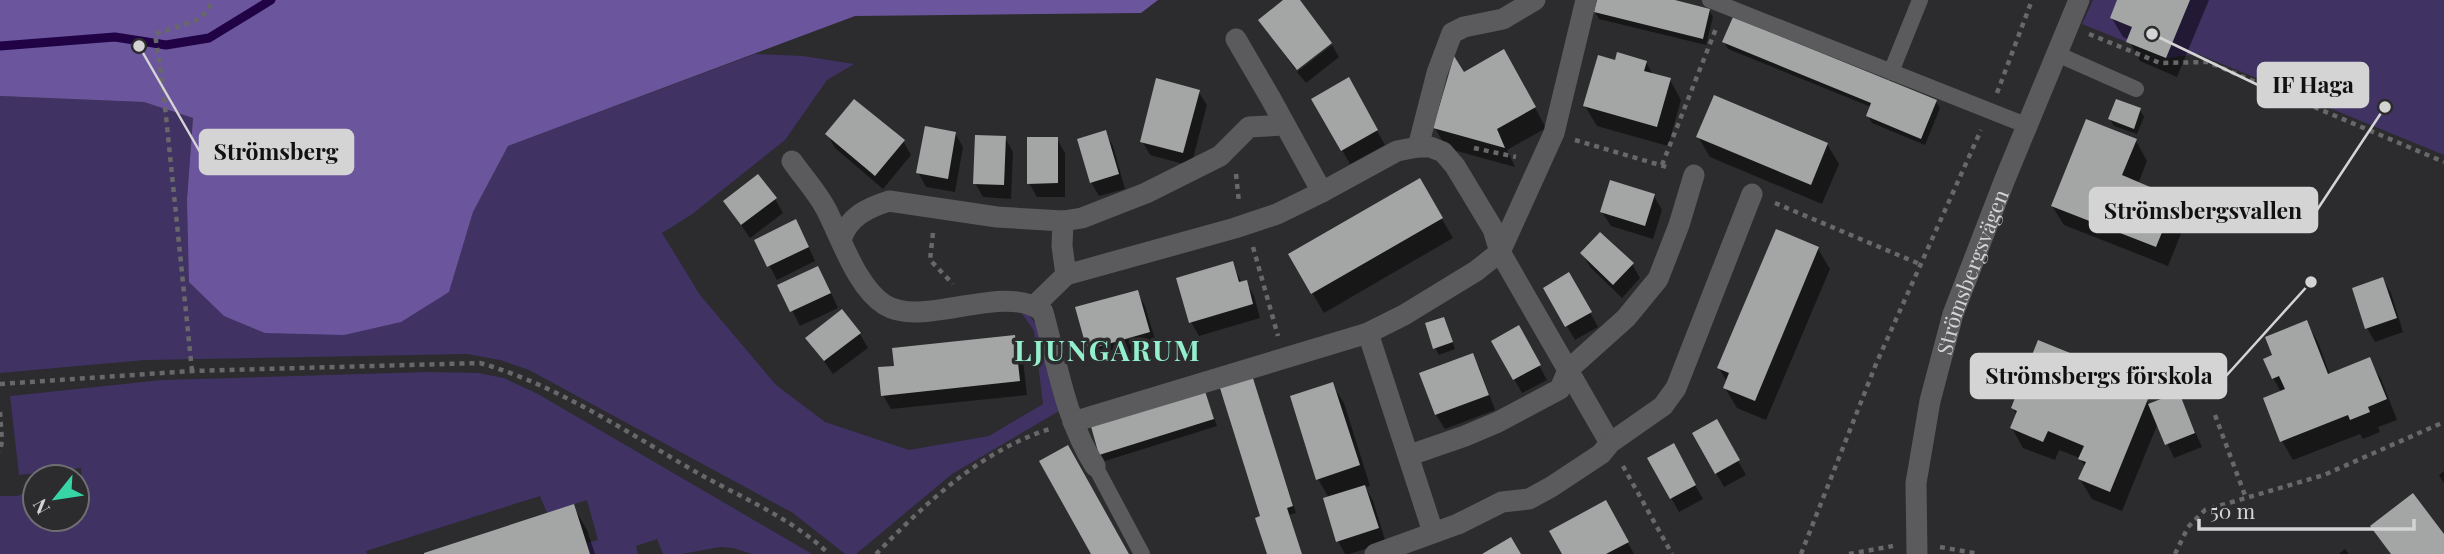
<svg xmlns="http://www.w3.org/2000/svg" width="2444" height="554" font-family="'Playfair Display',serif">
  <rect width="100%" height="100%" fill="#2c2b2e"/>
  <path fill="#413264" d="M2093,0H2444V155L2198,54L2166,58L2082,24Z
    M755,54L803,56L854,64L827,80L785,140L691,215L662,233L700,295L776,385L825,422L909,450L989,436L1043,404L1034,331L1020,311L1028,313L1044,337L1059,411L952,474L856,554H845L793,513L529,370L500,360L467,354L145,360L0,373V96L144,102L193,118L187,199L449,292L473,212L508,146Z
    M427,372L478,373L504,378L538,394L812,554H752L733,548L720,547L682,554H663L657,539L636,546L638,554H590L587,543L598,540L587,500L547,513L540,496L366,551L367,554H0V496H17L35,489V519H77V483L82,482L81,468L19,475L10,396L162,380Z"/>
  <path fill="#6b569e" d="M0,0H1158L1141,13L855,16L508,146L473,212L449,292L401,322L344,335L265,333L224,316L189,282L187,199L193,118L144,102L0,96Z"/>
  <path fill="#0007" d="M1286,0H1298L1330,42L1295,69L1260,20Z
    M1598,0H1668L1709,10L1713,17L1706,45L1599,19L1595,12Z
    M2119,0H2209L2177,77L2140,61L2129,40L2123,37L2111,17Z
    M1724,42L1936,102L1940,108L1925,145L1872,123L1868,116L1871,107L1728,49Z
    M1332,45L1339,57L1306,83L1297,72Z
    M1616,62H1646L1653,75L1670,80L1681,100L1668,146L1597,126L1585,106Z
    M1515,71L1546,128L1507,150L1515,167L1446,148L1435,128L1463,74Z
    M1348,80L1385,145L1350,164L1313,99Z
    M1198,91L1207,105L1191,166L1150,155L1142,141Z
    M2140,110L2144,117L2137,134L2114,126L2110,119Z
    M1105,132L1113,146L1125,189L1099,196L1091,182Z
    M955,133L963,147L955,192L926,187L918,172Z
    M827,134L903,141L911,155L883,189L835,148Z
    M1698,137L1827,144L1839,164L1822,204L1710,157Z
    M1005,138L1013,152L1011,199L983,197L975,183Z
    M1057,139L1065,153V197H1037L1029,183Z
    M2136,141L2147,161L2138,184L2175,199L2187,219L2168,266L2064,225L2052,206Z
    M1419,180L1453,238L1324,313L1290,255Z
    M1654,196L1662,210L1653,239L1611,226L1602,212Z
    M775,199L783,213L750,238L725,201Z
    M803,235L815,261L777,280L756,240Z
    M1818,249L1830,269L1766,420L1737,408L1725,388L1727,382L1719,368Z
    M1582,253L1632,264L1640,278L1622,298L1590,267Z
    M1232,263L1242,283L1246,282L1254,296L1260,318L1199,336L1191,322Z
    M1569,275L1598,327L1575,340L1545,288Z
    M2383,279L2391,293L2403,332L2375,342L2367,328Z
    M826,282L838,308L800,326L780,286Z
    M1137,292L1145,306L1157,346L1097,363L1089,349Z
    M2306,322L2318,342L2330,375L2369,360L2381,379L2397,420L2378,427L2380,432L2363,439L2360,434L2293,460L2282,441L2281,392L2273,378L2274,356Z
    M1447,326L1455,349L1439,355L1435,348Z
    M1518,327L1547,380L1522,393L1493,341Z
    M860,334L868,348L833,374L808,338Z
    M1014,337L1022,351L1027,395L891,409L883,395L896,367Z
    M1472,355L1480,369L1495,410L1445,429L1436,415L1421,374Z
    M2074,357L2086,377L2081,387L2113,400L2147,401L2150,405L2178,394L2202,447L2174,458L2158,423L2122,511L2092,499L2080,479L2085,467L2080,458L2059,450L2055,460L2023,448L2012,428L2017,416L2013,408Z
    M1251,377L1296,513L1289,515L1302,554H1269L1262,517Z
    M1332,384L1344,403L1370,486L1365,487L1373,501L1386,543L1349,554H1345L1338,541L1329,498L1318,479Z
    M1203,390L1217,426L1105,461L1101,454Z
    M1716,422L1746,475L1724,487L1694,434Z
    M1673,446L1703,499L1679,512L1649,458Z
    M2444,471V483L2439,475Z
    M1605,502L1634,554H1564Z
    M573,506L587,530L595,554H428Z
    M2345,549L2349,554H2339Z"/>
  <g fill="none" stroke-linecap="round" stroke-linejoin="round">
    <path stroke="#200245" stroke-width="9" d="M0,46L115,37L166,45L209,38L271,0"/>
  </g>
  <path fill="#a3a6a5" d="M1283,0H1300L1332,43L1297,70L1258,20Z
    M1597,0H1675L1710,9L1703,39L1594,12Z
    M2117,0H2190L2166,58L2126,42L2132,27L2110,18Z
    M1733,17L1937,100L1921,139L1866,116L1871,103L1722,42Z
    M1504,49L1536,107L1497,129L1505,148L1433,128L1454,56L1464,72Z
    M1617,52L1647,61L1644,71L1671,78L1657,127L1583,106L1598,55L1615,60Z
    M1349,77L1378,130L1341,151L1311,99Z
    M1156,78L1200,90L1183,153L1140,142Z
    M1714,95L1828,143L1811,185L1696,137Z
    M854,99L905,140L875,176L825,134Z
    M2116,99L2141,108L2134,129L2108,119Z
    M2086,119L2137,139L2122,175L2176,198L2156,247L2051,206Z
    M925,126L956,132L948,179L916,173Z
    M1106,130L1119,174L1090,183L1077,139Z
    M975,135L1006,136L1004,185L973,184Z
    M1027,137H1058V183L1027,184Z
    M758,174L777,198L741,225L723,201Z
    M1420,178L1443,218L1311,294L1288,254Z
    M1610,180L1655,194L1645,226L1600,212Z
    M796,219L809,247L767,267L754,240Z
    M1776,229L1819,247L1755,401L1723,388L1729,373L1717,368Z
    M1600,232L1634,263L1613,285L1580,253Z
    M1233,261L1239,282L1247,280L1253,304L1189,323L1176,278Z
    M818,266L831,293L790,312L777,285Z
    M1569,272L1592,312L1565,327L1543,288Z
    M2383,277L2397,318L2365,329L2352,288Z
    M1138,290L1150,332L1087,350L1075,307Z
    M842,309L861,333L824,361L805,338Z
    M1444,317L1453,342L1433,349L1425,323Z
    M2307,320L2328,374L2370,357L2387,399L2368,407L2370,412L2350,420L2348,415L2280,442L2263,398L2285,389L2279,376L2272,379L2263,359L2272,355L2265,337Z
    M1519,325L1541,365L1513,380L1491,341Z
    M1015,335L1020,381L881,396L878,367L894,366L892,348Z
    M2038,340L2075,355L2065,379L2112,398L2117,387L2148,399L2110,492L2078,479L2086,462L2078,459L2084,446L2048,431L2043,442L2010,428L2017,411L2011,408Z
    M1473,353L1489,395L1435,415L1419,373Z
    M1252,375L1293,506L1287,508L1302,554H1267L1255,518L1260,516L1219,385Z
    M1333,382L1360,465L1316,480L1290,396Z
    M1204,388L1214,419L1099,455L1090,423Z
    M2179,392L2195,433L2165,445L2148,404Z
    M1717,419L1740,460L1715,474L1692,433Z
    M1674,443L1696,485L1670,499L1647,458Z
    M1068,445L1129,554H1091L1039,461Z
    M1365,485L1379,528L1336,542L1323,498Z
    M2413,493L2444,534V554H2391L2370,526Z
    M1606,500L1629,542L1606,554H1562L1549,531Z
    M574,504L590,554H424V553Z
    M1511,537L1521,554H1482Z"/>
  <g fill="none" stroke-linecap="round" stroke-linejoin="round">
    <path stroke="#68676a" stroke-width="4.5" stroke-dasharray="5 5" stroke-linecap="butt" d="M2089,34L2160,63L2208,62L2444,162
      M1997,93L2032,0
      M1575,140L1670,168
      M1474,148L1516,157
      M1662,165L1717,26
      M1236,174L1239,203
      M1775,203L1922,265
      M933,233L930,260L953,284
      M1253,247L1278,336
      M192,371L163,87L155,34L195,21L208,11L212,0
      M0,384L192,371L480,363C560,386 631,435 703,476C745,499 794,520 829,554
      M0,412L2,441L0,452
      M2215,415L2246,498
      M1623,466L1672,554
      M1940,547L1979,554
      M876,554C926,503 982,449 1053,428
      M1801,554L1876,364L1981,130
      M1849,554L1893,546
      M2175,554L2188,527L2205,510L2324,475L2444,422"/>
    <path stroke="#5b5b5d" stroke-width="16" d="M1710,0L2028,126
      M2057,54L2136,89
      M1891,72L1920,0
      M1095,466L1142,554"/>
    <g stroke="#5b5b5d" stroke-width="21">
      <path d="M1236,39L1271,99L1322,192"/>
      <path d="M1418,147L1437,73L1452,33L1464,27L1503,19L1535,0"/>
      <path d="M792,161C803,177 817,192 826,209C841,238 857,288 885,305C924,329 1005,281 1043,312C1057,363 1066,421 1095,466"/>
      <path d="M1063,221L1062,246L1066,275"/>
      <path d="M841,240C848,217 867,208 889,201L997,217L1063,221L1082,218L1146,193L1220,156L1249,127L1284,125"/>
      <path d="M1035,305L1066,275L1235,228L1277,214L1322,192L1397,151L1418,147H1430L1443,152L1455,166L1493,229L1500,252L1610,443"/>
      <path d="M1368,333L1433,532"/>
      <path d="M1073,422L1368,333L1404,315L1476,271L1500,252L1554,133L1586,0"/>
      <path d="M1410,455L1465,436L1498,422L1560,389L1568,370L1626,318L1658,279L1679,225L1694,175"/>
      <path d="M1375,554L1458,524L1502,502L1529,499L1551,487L1601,454L1610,443L1663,406L1676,388L1752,194"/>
      <path id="s1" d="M1917,554L1916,483L1930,401L1953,314L2005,179L2079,0"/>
    </g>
  </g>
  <g text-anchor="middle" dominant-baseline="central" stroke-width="7" stroke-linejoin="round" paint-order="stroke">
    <g font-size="21" fill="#d4d4d5" stroke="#2c2b2e">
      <text stroke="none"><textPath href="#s1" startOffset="290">Strömsbergsvägen</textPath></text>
    </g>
    <g font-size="28" font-weight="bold" letter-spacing="2" fill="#94efcd" stroke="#2c2b2e">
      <text x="1108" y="349">LJUNGARUM</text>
    </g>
  </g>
  <path fill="none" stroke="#d4d4d5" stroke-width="2.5" d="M2152 34L2258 85M139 46L200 152M2385 107L2317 210M2311 282L2226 376"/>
  <g fill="#d4d4d5" stroke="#2c2b2e" stroke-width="2.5">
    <circle cx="2152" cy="34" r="7"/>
    <circle cx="139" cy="46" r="7"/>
    <circle cx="2385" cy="107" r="7"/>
    <circle cx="2311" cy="282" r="7"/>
  </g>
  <g fill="#d4d4d5" stroke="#d4d4d5" stroke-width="2.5">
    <rect x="2258" y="63" width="110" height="44" rx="7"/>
    <rect x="200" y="130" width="153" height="44" rx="7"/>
    <rect x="2090" y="188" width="227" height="44" rx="7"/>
    <rect x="1971" y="354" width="255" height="44" rx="7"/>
  </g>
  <g font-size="23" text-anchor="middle" font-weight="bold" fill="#111">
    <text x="2313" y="93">IF Haga</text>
    <text x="276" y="160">Strömsberg</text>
    <text x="2203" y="219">Strömsbergsvallen</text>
    <text x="2099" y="384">Strömsbergs förskola</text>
  </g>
  <g transform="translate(56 498) rotate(240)"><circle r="33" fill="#2c2b2e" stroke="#6f6f71" stroke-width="2"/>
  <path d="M0-5L12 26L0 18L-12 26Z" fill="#37d4a6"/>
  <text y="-10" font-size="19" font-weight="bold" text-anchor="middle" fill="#d4d4d5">N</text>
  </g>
  <path d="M2199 519v10h215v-10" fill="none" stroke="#d4d4d5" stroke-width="3.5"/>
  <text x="2210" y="519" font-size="21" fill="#d4d4d5" stroke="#2c2b2e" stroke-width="5" paint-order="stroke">50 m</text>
</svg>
